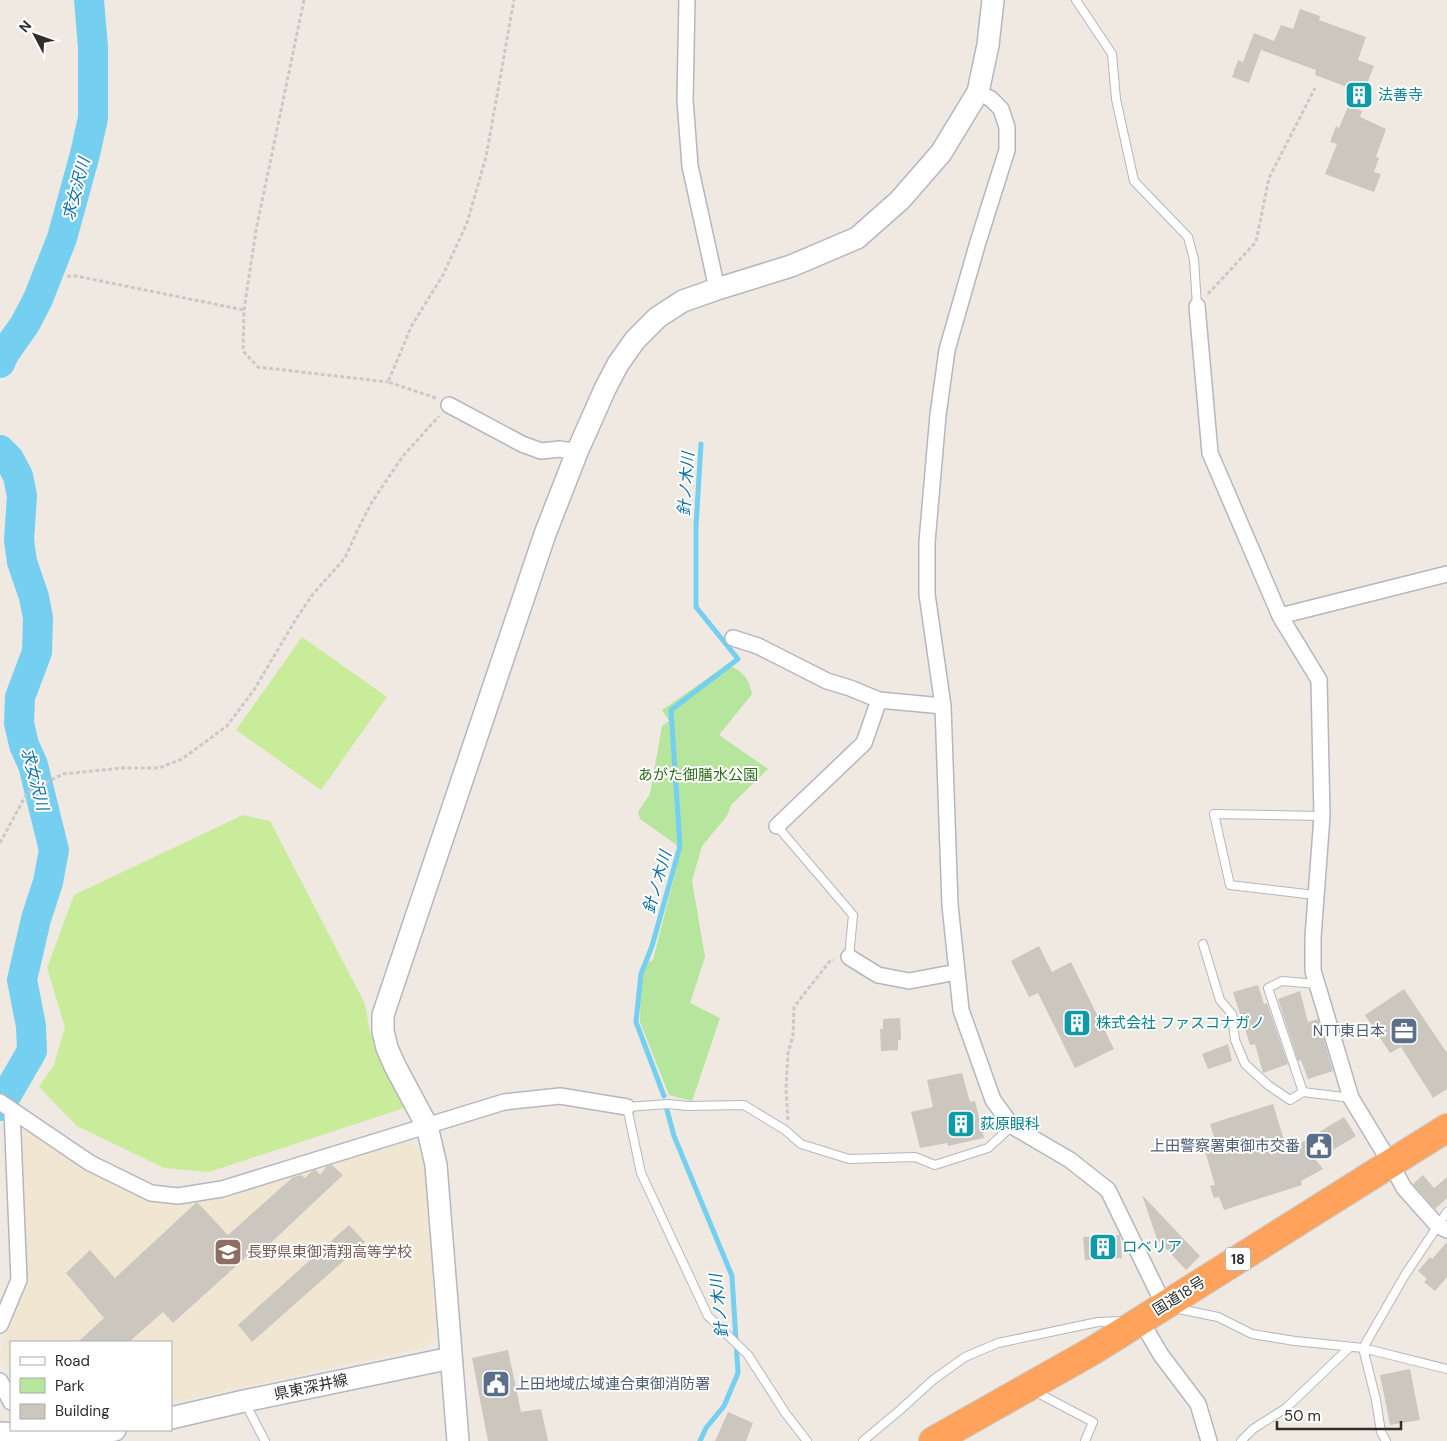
<svg xmlns="http://www.w3.org/2000/svg" width="1447" height="1441" font-family="'DM Sans','Noto Sans JP',sans-serif">
  <rect width="100%" height="100%" fill="#efe9e1"/>
  <path fill="#f0e6d1" d="M12,1111L151,1193L222,1189L408,1141L419,1149L424,1160L428,1196L436,1334L426,1347L171,1403V1342H11V1376L0,1354L13,1314L19,1165L23,1152Z"/>
  <path fill="#b6e59e" d="M728,664C743,673 748,676 752,694L719,735L768,769L731,805L727,816L702,846L692,881L705,957L690,1003L720,1018L692,1101L669,1095L640,1022L641,966L653,960L681,850L674,843L640,819L638,812L650,794L662,726L669,721L662,710Z"/>
  <path fill="#c9ec9a" d="M302,637L387,697L321,790L236,730Z
    M243,815L270,821L365,1004L370,1032L404,1108L209,1172L164,1168L77,1126L39,1087L54,1065L65,1027L47,968L74,895Z"/>
  <g fill="none" stroke-linecap="round" stroke-linejoin="round">
    <path stroke="#75cff0" stroke-width="5" d="M664,1096L636,1022L641,974L652,946L680,846L671,710L738,659L696,607V526L701,444
      M667,1110L674,1136L732,1276L738,1373L724,1406L706,1428L700,1441"/>
    <path stroke="#75cff0" stroke-width="30" d="M0,363L4,354L25,324L38,299L62,238L85,154L93,118V47L89,0
      M0,450L9,459L18,476L22,496L19,540L22,562L34,597L38,618L37,652L20,697L19,723L24,745L33,765L54,850L48,882L36,919L22,980L31,1026L32,1051L0,1106"/>
  </g>
  <path fill="#cbc7bf" d="M1300,9L1320,16L1319,20L1366,37L1358,60L1374,66L1363,93L1315,75L1316,70L1261,50L1249,83L1232,77L1238,60L1243,62L1254,33L1274,41L1281,25L1293,29Z
    M1348,106L1362,111L1360,117L1386,129L1376,157L1379,158L1374,172L1381,174L1374,192L1325,174L1337,144L1330,142L1336,126L1339,128Z
    M1039,946L1052,972L1071,962L1114,1049L1075,1068L1038,993L1029,997L1011,961Z
    M1258,985L1264,1004L1267,1003L1288,1064L1263,1073L1255,1044L1250,1045L1233,992Z
    M1404,989L1447,1053V1089L1433,1098L1401,1047L1390,1053L1365,1015Z
    M1300,991L1308,1022L1318,1019L1333,1071L1308,1079L1301,1060L1298,1061L1278,999Z
    M900,1018L901,1040H898V1050L881,1051L880,1029H883V1019Z
    M1228,1044L1232,1061L1208,1069L1202,1054Z
    M962,1073L970,1102L975,1101L984,1138L948,1146L947,1143L920,1148L911,1112L933,1107L927,1080Z
    M1273,1104L1284,1140L1288,1139L1291,1149L1344,1117L1356,1136L1316,1160L1323,1169L1301,1181L1302,1185L1224,1210L1219,1197L1214,1198L1210,1186L1215,1185L1202,1141L1214,1137L1210,1124Z
    M332,1165L343,1175L260,1253L256,1248L173,1323L163,1312L129,1342H78L104,1318L66,1273L90,1250L115,1278L197,1202L228,1235L293,1177L301,1175L305,1178L312,1171L316,1170L320,1175L327,1166Z
    M1423,1175L1434,1188L1447,1177V1198L1435,1209L1413,1184Z
    M1142,1195L1200,1256L1186,1270L1157,1239Z
    M349,1225L365,1242L252,1342L238,1325Z
    M1120,1235L1122,1258L1085,1260L1083,1237Z
    M1447,1242V1277L1435,1291L1424,1282L1427,1279L1418,1271L1430,1257L1432,1259Z
    M508,1350L521,1412L541,1409L548,1441H488L472,1358Z
    M1410,1369L1420,1420L1390,1425L1380,1375Z
    M728,1412L753,1423L746,1441H715Z"/>
  <g fill="none" stroke-linecap="round" stroke-linejoin="round">
    <defs>
      <path id="lane" d="M1076,0L1112,54L1116,99L1134,181L1188,237L1194,259L1197,306
        M777,826L853,915L849,957
        M1315,895L1230,885L1214,814L1322,816
        M1203,944L1220,1000L1232,1014L1235,1040L1245,1064L1268,1085L1290,1100L1303,1092L1351,1098
        M1303,1092L1268,988L1282,981L1317,984
        M1174,1308L1218,1317L1252,1334L1295,1341L1363,1348L1447,1369
        M1034,1391L1093,1422L1085,1441
        M245,1403L265,1441
        M807,1441L786,1414L748,1355L708,1316L641,1173L627,1107L668,1104L688,1106L744,1105L785,1130L801,1144L849,1159L915,1157L935,1165L988,1148L1012,1126
        M863,1441L900,1410L933,1380L965,1357L998,1343L1098,1322L1123,1321
        M1241,1441L1253,1429L1286,1408L1350,1347
        M1386,1441L1381,1432L1376,1400L1363,1348L1405,1275L1447,1212"/>
      <path id="street" d="M687,0L685,100L690,166L717,289
        M978,92L991,99L1001,109L1007,127V150L978,242L947,350L938,415L927,542V594L943,706L950,905L961,1010L993,1100L1012,1126L1070,1160L1108,1190L1164,1305
        M1197,306L1210,453L1280,616L1319,680L1322,816L1313,937V971L1317,984L1351,1098L1391,1164L1404,1188L1437,1225L1447,1230
        M449,405L522,444L541,451L560,449L577,452
        M1280,616L1447,574
        M733,638L758,646L827,681L850,688L879,700L943,706
        M777,826L864,743L879,700
        M849,957L878,975L909,981L957,972
        M0,1102L90,1163L151,1193L178,1196L222,1189L504,1102L560,1096L627,1107
        M1141,1321L1161,1355L1198,1404L1209,1441
        M0,1325L19,1280L12,1111
        M0,1381L11,1402"/>
      <path id="secondary" d="M171,1418L244,1401L451,1358
        M0,1433C39,1436 76,1436 115,1430
        M458,1441L436,1165L427,1126L395,1066L387,1048L383,1031V1015L545,534L577,452L605,389L618,364L635,340L658,317L683,301L717,289L791,266L857,238L900,200L941,153L978,92L988,45L993,0"/>
      <path id="highway" d="M933,1441L1094,1350L1447,1128"/>
    </defs>
    <use href="#lane" stroke="#b4b7c1" stroke-width="10"/>
    <use href="#street" stroke="#b4b7c1" stroke-width="18"/>
    <use href="#secondary" stroke="#b4b7c1" stroke-width="24"/>
    <use href="#highway" stroke="#c9c9c9" stroke-width="30"/>
    <path stroke="#c9c9c9" stroke-width="3" stroke-dasharray="4 2.5" stroke-linecap="butt" d="M304,0L256,230L244,310L243,351L258,367L388,382
      M67,276H76L244,310
      M1208,294L1256,242L1269,178L1315,88
      M436,398L388,382L412,325L443,275L467,223L486,157L514,0
      M0,843L27,793L33,789L63,774L122,768H159L182,759L227,726L254,690L296,619L313,594L345,558L357,531L372,502L403,456L439,416
      M788,1120L786,1089L788,1053L793,1036L794,1007L830,961L834,960"/>
    <use href="#lane" stroke="#fff" stroke-width="8"/>
    <use href="#street" stroke="#fff" stroke-width="15"/>
    <use href="#secondary" stroke="#fff" stroke-width="21"/>
    <use href="#highway" stroke="#ffa35c" stroke-width="28"/>
  </g>
  <defs>
    <symbol id="building-square" viewBox="-11 -11 22 22"><rect x="-9" y="-9" width="18" height="18" rx="4" fill="#0f9aa8" stroke="#fff"/><path d="M-4-6H4V6H1V3H-1V6H-4ZM-2.5-4.3h1.7v1.8h-1.7ZM.8-4.3h1.7v1.8H.8ZM-2.5-1h1.7V.8h-1.7ZM.8-1h1.7V.8H.8Z" fill="#fff"/></symbol>
    <symbol id="office-square" viewBox="-11 -11 22 22"><rect x="-9" y="-9" width="18" height="18" rx="4" fill="#5c6f8a" stroke="#fff"/><path d="M-6-3h4V-5.5h4V-3h4V5H-6ZM-1-4.5V-3h2v-1.5ZM-6 0V1H6V0Z" fill="#fff"/></symbol>
    <symbol id="civic-square" viewBox="-11 -11 22 22"><rect x="-9" y="-9" width="18" height="18" rx="4" fill="#5c6f8a" stroke="#fff"/><path d="M-.6-6.5H3V-4.5H.6V-3L4-1V1h2V6H-6V1h2V-1L-.6-3ZM-1.2 2.5V6h2.4V2.5Z" fill="#fff"/></symbol>
    <symbol id="school-square" viewBox="-11 -11 22 22"><rect x="-9" y="-9" width="18" height="18" rx="4" fill="#8d6e63" stroke="#fff"/><path d="M0-5L7-2L0 1L-7-2ZM-4 1L0 2.5L4 1V4Q0 6-4 4Z" fill="#fff"/></symbol>
  </defs>
  <g fill-rule="evenodd">
    <use href="#building-square" x="1343" y="79" width="32" height="32"/>
    <use href="#building-square" x="1061" y="1007" width="32" height="32"/>
    <use href="#office-square" x="1388" y="1015" width="32" height="32"/>
    <use href="#building-square" x="945" y="1108" width="32" height="32"/>
    <use href="#civic-square" x="1303" y="1130" width="32" height="32"/>
    <use href="#building-square" x="1087" y="1231" width="32" height="32"/>
    <use href="#school-square" x="212" y="1236" width="32" height="32"/>
    <use href="#civic-square" x="480" y="1368" width="32" height="32"/>
  </g>
  <g text-anchor="middle" dominant-baseline="central" stroke-width="4" stroke-linejoin="round" paint-order="stroke">
    <rect fill="#fff" stroke="#6d6d6d" stroke-width="1" x="1225.5" y="1247.5" width="25" height="23" rx="4"/>
    <g font-size="14" font-weight="bold" fill="#2e2e2e">
      <text x="1238" y="1259">18</text>
    </g>
    <g font-size="15" fill="#0d838f" stroke="#fff" text-anchor="start">
      <text x="1378" y="95">法善寺</text>
      <text x="1096" y="1023">株式会社 ファスコナガノ</text>
      <text x="980" y="1124">荻原眼科</text>
      <text x="1122" y="1247">ロベリア</text>
    </g>
    <g font-size="15" fill="#2c6e1b" stroke="#fff">
      <text x="698" y="775">あがた御膳水公園</text>
    </g>
    <g font-size="15" fill="#4e5e75" stroke="#fff" text-anchor="end">
      <text x="1385" y="1031">NTT東日本</text>
      <text x="1300" y="1146">上田警察署東御市交番</text>
      <text x="515" y="1384" text-anchor="start">上田地域広域連合東御消防署</text>
    </g>
    <g font-size="15" fill="#785e54" stroke="#fff" text-anchor="start">
      <text x="247" y="1252">長野県東御清翔高等学校</text>
    </g>
    <g font-size="15" fill="#2e2e2e" stroke="#fff">
      <text transform="translate(1179 1296) rotate(-32)">国道18号</text>
      <text transform="translate(311 1387) rotate(-12)">県東深井線</text>
    </g>
    <g font-size="16" font-style="italic" fill="#0d6fa3" stroke="#fff">
      <text transform="translate(76 189) rotate(-75)">求女沢川</text>
      <text transform="translate(686 484) rotate(-86)">針ノ木川</text>
      <text transform="translate(35 779) rotate(75)">求女沢川</text>
      <text transform="translate(657 882) rotate(-74)">針ノ木川</text>
      <text transform="translate(719 1306) rotate(-96)">針ノ木川</text>
    </g>
  </g>
  <rect x="10" y="1341" width="162" height="90" fill="#ffffff" stroke="#ababab"/>
  <rect x="20" y="1357" width="25" height="8" fill="#ffffff" stroke="#ababab"/>
  <text x="55" y="1366" font-size="15" fill="#2e2e2e">Road</text>
  <rect x="20" y="1378" width="25" height="15" fill="#b6e59e" stroke="#ababab"/>
  <text x="55" y="1391" font-size="15" fill="#2e2e2e">Park</text>
  <rect x="20" y="1404" width="25" height="15" fill="#cbc7bf" stroke="#ababab"/>
  <text x="55" y="1416" font-size="15" fill="#2e2e2e">Building</text>
  <g transform="translate(35 35) rotate(311)" stroke="#ffffff" stroke-width="4" paint-order="stroke">
  <path d="M0-4L9 19L0 12L-9 19Z" fill="#2e2e2e"/>
  <text y="-8" font-size="14" font-weight="bold" text-anchor="middle" fill="#2e2e2e">N</text>
  </g>
  <path d="M1277 1421v8h124v-8" fill="none" stroke="#2e2e2e" stroke-width="2.5"/>
  <text x="1284" y="1421" font-size="15" fill="#2e2e2e" stroke="#ffffff" stroke-width="4" paint-order="stroke">50 m</text>
</svg>
